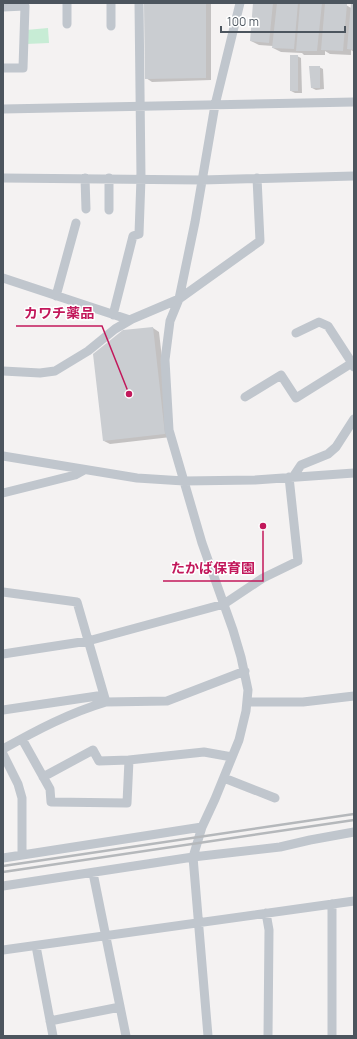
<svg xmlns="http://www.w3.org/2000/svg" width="357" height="1039" font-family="Manrope,'Noto Sans JP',sans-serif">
  <rect width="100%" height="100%" fill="#f4f2f2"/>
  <path fill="#c7ecd5" d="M48,28L49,43L26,44V30Z"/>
  <path fill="#0003" d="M145,3H211V80L152,82L146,78Z
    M254,3H330L346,5L351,8L352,3H354V52L351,50V55L330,54L325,51V55H304L302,53L281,52L273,48V46L259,45L251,41Z
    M297,56L301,58L302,93H295L291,91Z
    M319,67L323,69L324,89L316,90L312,88Z
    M153,328L159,332L171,437L110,444L104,441Z"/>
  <path fill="#cacdd1" d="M144,3H206V78L145,79Z
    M253,3H273L269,43L250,41Z
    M277,3H298L294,49L272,48Z
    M300,3H322L317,51H296Z
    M325,3L347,4L343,51L321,50Z
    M351,3H354V50L347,49Z
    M290,55H298V91H290Z
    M309,66H320V88H311Z
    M153,327L165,434L103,441L93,354L123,330Z"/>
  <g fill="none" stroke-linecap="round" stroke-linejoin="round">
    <path stroke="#c0c6cd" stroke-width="9" d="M111,3V26
      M3,7L25,6L23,68H3
      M67,24V3
      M3,109L354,102
      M3,178L202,180L354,176
      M85,178L86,209
      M109,178V210
      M3,278L130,320
      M56,296L76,223
      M113,315L133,236L139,234L141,178L139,3
      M296,333L319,322L328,326L352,363
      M3,371L40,373L55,371L88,351L115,329L132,319L179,299L260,241L257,178
      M245,397L281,375L296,398L352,363L354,367
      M3,456L137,478L184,481L255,480L354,473
      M293,477L301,465L328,454L336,447L354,419
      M3,493L75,475L84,470
      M3,592L77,602L106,702L167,701L245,671
      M3,654L88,641L224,604L263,578L298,561L289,477
      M247,702H303L354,696
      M3,710L104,695
      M22,739L50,789L51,802L127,803L129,760L99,761L93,750L43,777
      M3,749C37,730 69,713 106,702
      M3,754L18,784L22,798V855
      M129,760L204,752L232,757
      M224,778L275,798
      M3,858L202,827
      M93,873L126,1036
      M3,886L193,857L280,847L310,840L354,832
      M266,913L269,930L268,1036
      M36,946L53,1036
      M3,950L354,901
      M50,1021L120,1007
      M208,1036L193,857L202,827L215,799L239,740L246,711L248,690L241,657L233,630L202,543L169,430L165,360L170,321L179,299L195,222L215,105L240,3
      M332,1036V904"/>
    <path stroke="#b5b8bb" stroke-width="2.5" d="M3,866L354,814
      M3,872L354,820"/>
  </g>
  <path fill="none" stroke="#c2185b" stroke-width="1.5" d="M129 394L102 326H16M263 526L263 581H163"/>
  <g fill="#c2185b" stroke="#fff" stroke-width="1.5">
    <circle cx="129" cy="394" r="4"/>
    <circle cx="263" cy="526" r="4"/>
  </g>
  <g font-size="14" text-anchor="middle" font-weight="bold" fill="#c2185b" stroke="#fff" stroke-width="3" stroke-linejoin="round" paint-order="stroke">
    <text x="59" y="318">カワチ薬品</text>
    <text x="213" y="573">たかば保育園</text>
  </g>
  <rect width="357" height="1039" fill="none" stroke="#4c555e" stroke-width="8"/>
  <path d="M221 26v6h124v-6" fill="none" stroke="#4c555e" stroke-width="2"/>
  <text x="227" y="26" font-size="12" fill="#4c555e" stroke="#ffffff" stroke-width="3" paint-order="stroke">100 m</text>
</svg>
